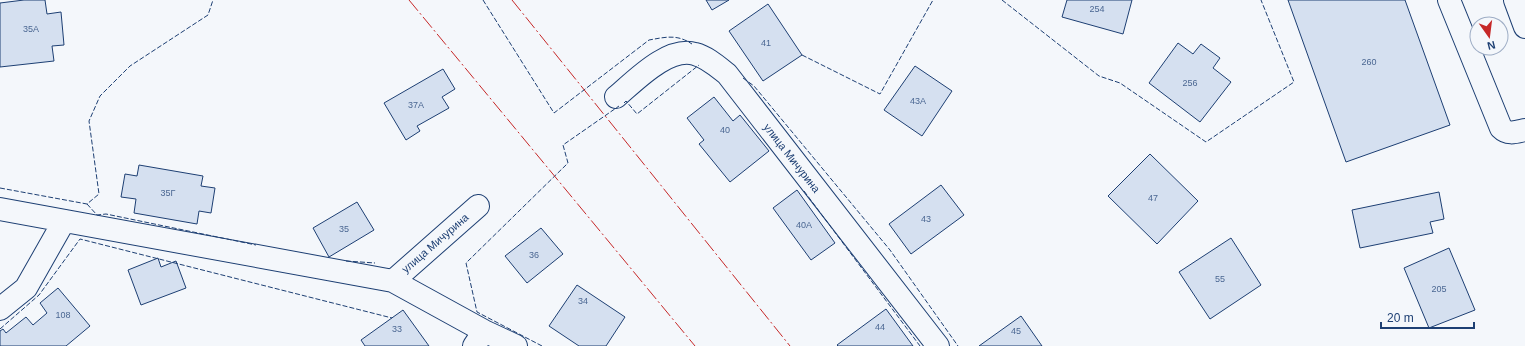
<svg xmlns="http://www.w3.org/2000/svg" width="1525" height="346" font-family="Arial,sans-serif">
  <rect width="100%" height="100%" fill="#f4f7fb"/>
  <path fill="#d5e0f0" stroke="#1d3f73" d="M24,0H45L47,14L61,12L64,45L52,46L54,61L0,67V3Z
    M706,0H729L712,10Z
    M1067,0H1132L1123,34L1062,17Z
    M1288,0H1405L1450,125L1346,162Z
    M768,4L802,55L763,81L729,31Z
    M1178,43L1193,54L1201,44L1220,58L1213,68L1231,82L1200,122L1149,83Z
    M915,66L952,91L922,136L884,110Z
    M443,69L455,89L442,97L449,108L417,126L420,131L406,140L384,103Z
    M714,97L733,121L740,115L769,151L730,182L699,144L704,140L687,118Z
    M1150,154L1198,201L1157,244L1108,196Z
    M139,165L203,176L201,186L215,188L211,213L199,211L197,224L134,213L136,199L121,197L125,174L137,176Z
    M941,185L964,215L911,254L889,224Z
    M797,190L835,243L811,260L773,208Z
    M1439,192L1444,219L1430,222L1433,233L1360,248L1352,210Z
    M357,202L374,230L329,257L313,228Z
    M541,228L563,254L527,283L505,256Z
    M1231,238L1261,285L1210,319L1179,272Z
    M1449,248L1475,310L1429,328L1404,268Z
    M158,258L161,267L176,261L186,288L141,305L128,270Z
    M577,285L625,317L606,346H579L549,326Z
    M58,288L90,326L66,346H0V331L3,329L6,333L26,317L33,325L47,313L40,303Z
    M886,309L913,346H838L837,345Z
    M403,310L429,346H365L361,340Z
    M1021,316L1042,346H979Z"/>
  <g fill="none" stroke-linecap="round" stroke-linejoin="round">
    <defs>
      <path id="minor" d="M1449,0L1501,128C1508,135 1516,132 1525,130
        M1515,0L1525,27
        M616,97C635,81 668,46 695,54C707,57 718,67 727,74L938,346
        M0,209L393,281L484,331L516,346
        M393,281L478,206
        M0,309L26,288L64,221
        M474,346L484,331"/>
    </defs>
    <use href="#minor" stroke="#1d3f73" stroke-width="24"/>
    <use href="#minor" stroke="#f4f7fb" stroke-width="22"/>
    <path stroke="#1d3f73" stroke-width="1" stroke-dasharray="5 2" stroke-linecap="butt" d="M483,0L554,113L649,40C666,37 677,34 692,44
      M1002,0L1099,76L1120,83L1206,142L1294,82L1261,0
      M802,55L880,94L933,0
      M743,78L754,86L890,250L958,346
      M624,103L626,101L637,114L699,65
      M0,188L87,204L99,194L89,121L100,96L130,66L208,15L213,0
      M804,191L920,346
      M87,204L97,215L106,214L256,245
      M346,261L375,263
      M0,329L39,295L80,239L392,318
      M542,346L477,312L466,263L568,163L563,145L619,106"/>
    <path stroke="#c62828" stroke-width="1" stroke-dasharray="14 3 2 3" stroke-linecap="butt" d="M409,0L695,346
      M512,0L790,346"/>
  </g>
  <g text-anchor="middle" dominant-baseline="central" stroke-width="3" stroke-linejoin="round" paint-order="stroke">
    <g font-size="9" fill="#4b6792">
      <text x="1097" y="9">254</text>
      <text x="31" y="29">35А</text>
      <text x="766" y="43">41</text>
      <text x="1369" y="62">260</text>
      <text x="1190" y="83">256</text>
      <text x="918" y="101">43А</text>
      <text x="416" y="105">37А</text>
      <text x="725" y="130">40</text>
      <text x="168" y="193">35Г</text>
      <text x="1153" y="198">47</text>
      <text x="926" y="219">43</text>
      <text x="804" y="225">40А</text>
      <text x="344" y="229">35</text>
      <text x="534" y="255">36</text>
      <text x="1220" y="279">55</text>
      <text x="1439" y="289">205</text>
      <text x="583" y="301">34</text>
      <text x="63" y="315">108</text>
      <text x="880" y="327">44</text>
      <text x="397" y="329">33</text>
      <text x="1016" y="331">45</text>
    </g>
    <g font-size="11" fill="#1d3f73" stroke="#f4f7fb">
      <text transform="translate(792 158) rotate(52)">улица Мичурина</text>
      <text transform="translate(435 243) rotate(-41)">улица Мичурина</text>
    </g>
  </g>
  <g transform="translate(1489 36) rotate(166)"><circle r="19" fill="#f4f7fb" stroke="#9eadc5"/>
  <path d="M0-3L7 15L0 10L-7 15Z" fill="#c62828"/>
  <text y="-6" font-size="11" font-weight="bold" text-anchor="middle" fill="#1d3f73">N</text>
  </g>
  <path d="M1381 322v6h93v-6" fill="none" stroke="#1d3f73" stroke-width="2"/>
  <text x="1387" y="322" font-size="12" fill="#1d3f73" stroke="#f4f7fb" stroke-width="3" paint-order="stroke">20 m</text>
</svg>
